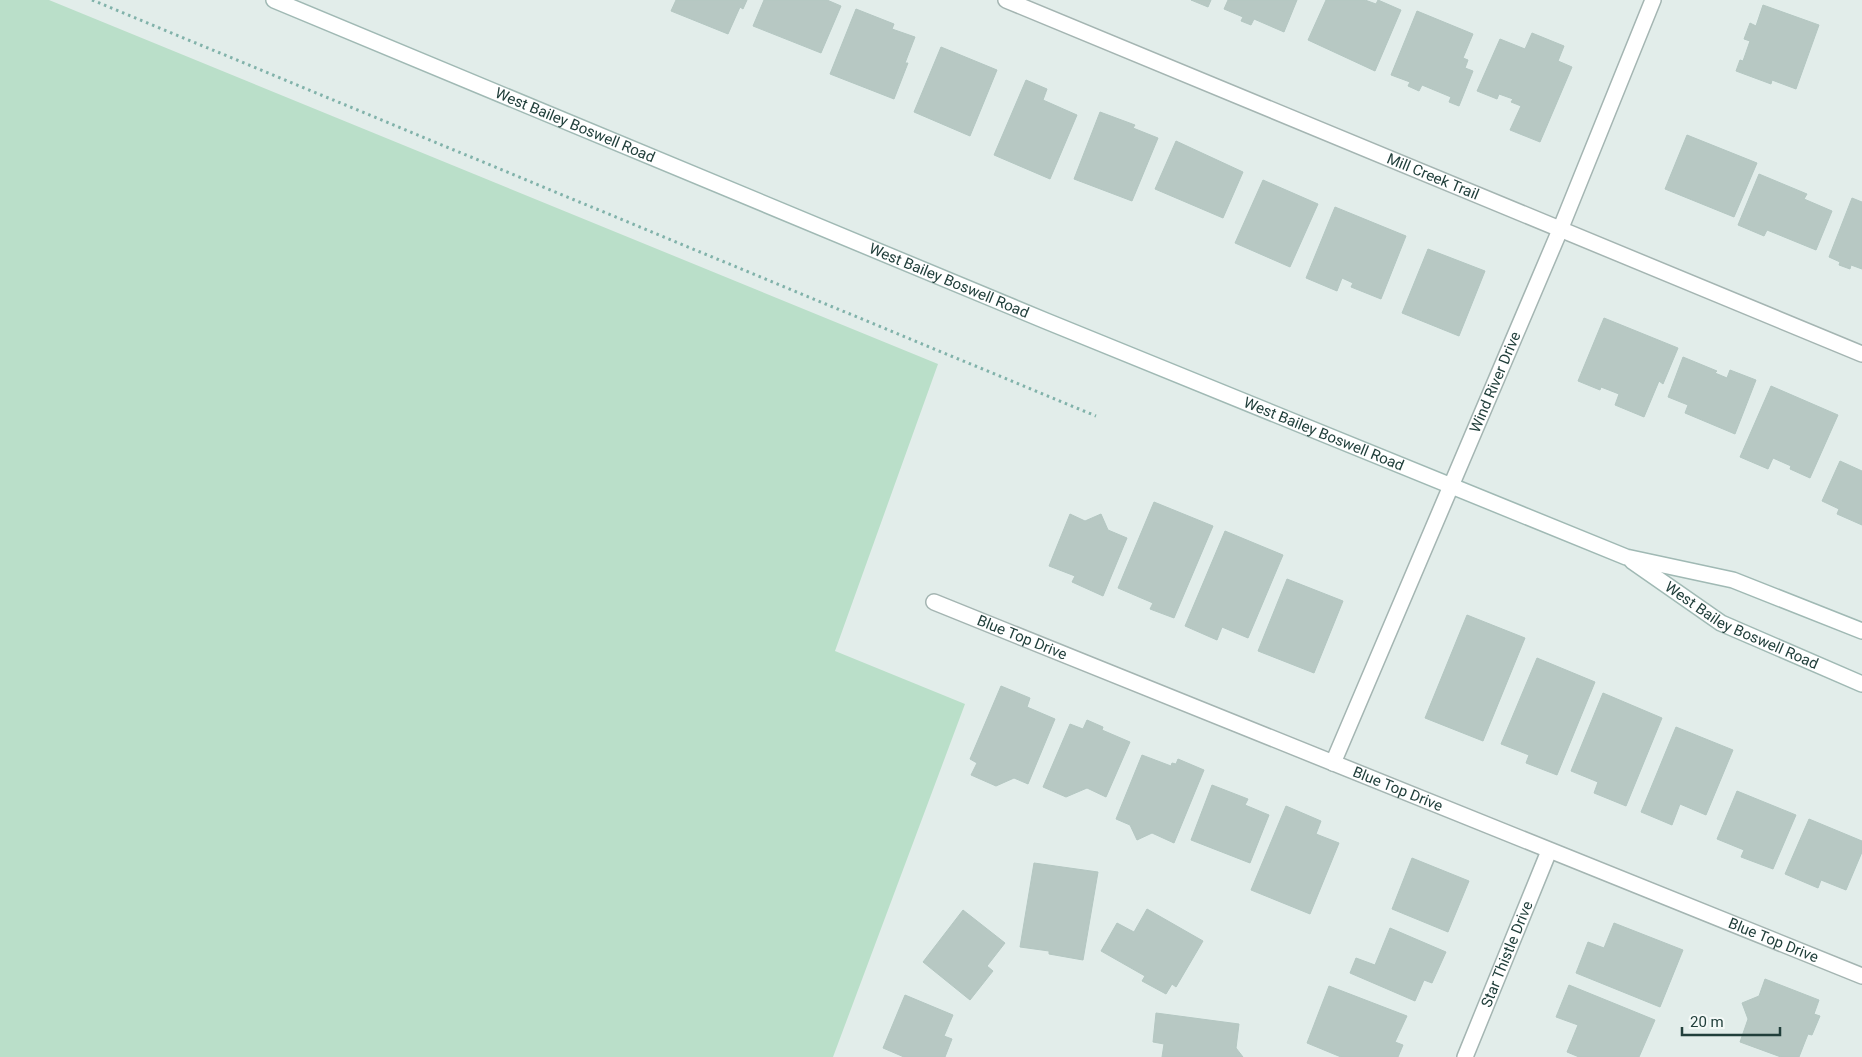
<svg xmlns="http://www.w3.org/2000/svg" width="1862" height="1057" font-family="Roboto,sans-serif">
  <rect width="100%" height="100%" fill="#e2edea"/>
  <path fill="#badfc9" d="M0,0H49L938,364L835,651L965,704L833,1057H0Z"/>
  <path fill="#b7c8c3" stroke="#b4c7c2" d="M676,0H747L743,9L740,7L728,34L671,11Z
    M764,0H827L841,6L821,53L753,26Z
    M1191,0H1211L1208,7Z
    M1228,0H1297L1284,32L1254,19L1251,25L1241,21L1243,17L1224,9Z
    M1326,0H1365L1376,4L1378,0L1401,10L1375,71L1308,40Z
    M1763,5L1819,25L1796,89L1772,80L1771,84L1736,71L1740,60L1743,61L1750,41L1744,39L1750,23L1756,26Z
    M856,9L894,24L892,29L915,37L905,63H908L894,99L830,74Z
    M1417,11L1473,34L1463,58L1468,60L1465,68L1473,71L1459,106L1449,102L1451,97L1422,85L1419,91L1408,86L1410,82L1391,75Z
    M1532,33L1564,46L1558,61L1572,67L1540,142L1510,130L1521,106L1511,102L1513,99L1499,94L1497,99L1477,91L1500,39L1525,49Z
    M941,47L997,70L970,136L914,112Z
    M1026,80L1047,89L1043,100L1077,115L1050,179L994,155Z
    M1100,112L1135,125L1133,128L1158,138L1132,201L1074,179Z
    M1687,135L1757,163L1734,217L1665,189Z
    M1176,141L1243,172L1223,218L1155,189Z
    M1759,174L1807,194L1804,199L1832,211L1816,250L1767,230L1764,236L1738,225Z
    M1263,180L1318,204L1290,267L1235,243Z
    M1852,198L1862,202V269L1851,265L1850,269L1839,265L1840,262L1829,257Z
    M1335,207L1406,236L1381,299L1351,287L1353,283L1342,278L1337,291L1306,278Z
    M1428,249L1485,271L1459,336L1402,313Z
    M1604,318L1678,348L1663,384L1659,381L1644,417L1615,405L1619,394L1601,387L1600,390L1578,381Z
    M1683,357L1717,371L1715,373L1727,378L1730,370L1756,380L1735,434L1685,413L1688,405L1668,397Z
    M1771,386L1838,415L1810,478L1790,469L1791,466L1773,458L1768,469L1740,457Z
    M1840,461L1862,471V525L1837,514L1839,509L1822,501Z
    M1154,502L1213,526L1174,618L1150,609L1153,603L1118,588Z
    M1070,514L1085,521L1101,514L1108,530L1127,538L1103,596L1072,582L1075,576L1049,566Z
    M1225,531L1283,555L1248,638L1222,627L1217,640L1185,626Z
    M1287,579L1343,601L1314,673L1258,651Z
    M1467,615L1525,638L1483,741L1425,718Z
    M1537,658L1595,682L1557,775L1526,763L1529,755L1501,744Z
    M1001,686L1030,698L1027,707L1055,719L1028,784L1014,778L996,786L971,775L977,763L970,759Z
    M1603,693L1662,718L1626,806L1594,793L1598,782L1571,771Z
    M1087,720L1103,727L1102,730L1130,742L1106,797L1087,788L1066,797L1043,787L1070,724L1083,729Z
    M1676,727L1733,750L1706,815L1680,804L1672,825L1641,812Z
    M1142,755L1171,766L1172,763L1176,764L1178,759L1204,770L1174,843L1152,833L1137,840L1130,825L1116,819Z
    M1212,785L1248,799L1245,805L1269,815L1250,863L1191,840Z
    M1737,791L1796,815L1773,869L1741,857L1744,850L1717,839Z
    M1286,806L1321,821L1316,834L1339,843L1310,914L1251,890Z
    M1809,819L1862,841V852L1846,890L1821,880L1818,888L1785,874Z
    M1412,858L1469,881L1448,932L1392,909Z
    M1034,863L1098,872L1083,960L1049,954V951L1020,947Z
    M1147,909L1203,941L1176,987L1172,984L1166,994L1142,981L1145,976L1101,951L1117,923L1134,932Z
    M963,910L1005,943L987,966L993,971L970,1000L923,962Z
    M1614,923L1683,950L1660,1007L1576,973L1588,942L1604,948Z
    M1390,928L1446,952L1432,983L1424,980L1415,1001L1350,973L1356,958L1375,965Z
    M1765,979L1819,1000L1814,1014L1820,1016L1812,1035L1808,1034L1799,1057H1781L1740,1042L1748,1019L1742,1003L1759,996Z
    M1569,985L1655,1020L1639,1057H1579L1567,1052L1578,1025L1556,1017Z
    M1329,986L1407,1016L1395,1042L1403,1045L1398,1057H1341L1307,1043Z
    M905,995L953,1015L944,1036L952,1039L945,1057H904L883,1048Z
    M1156,1013L1239,1024L1236,1048L1243,1057H1162L1164,1044L1153,1042Z"/>
  <g fill="none" stroke-linecap="round" stroke-linejoin="round">
    <defs>
      <g id="minor">
        <path id="s1" d="M1006,0L1862,354"/>
        <path id="s2" d="M934,602L1862,976"/>
        <path id="s3" d="M1333,763L1560,230L1653,0"/>
        <path id="s4" d="M1465,1057L1549,851"/>
      </g>
      <g id="secondary">
        <path id="s5" d="M274,0L1046,321L1626,557L1733,580L1862,631"/>
        <path id="s6" d="M1632,561L1721,623L1862,684"/>
      </g>
    </defs>
    <use href="#minor" stroke="#a4b5b2" stroke-width="18"/>
    <use href="#secondary" stroke="#a0b9b4" stroke-width="18"/>
    <path stroke="#81b2aa" stroke-width="3" stroke-dasharray="2.5 4" stroke-linecap="butt" d="M92,0L1096,416"/>
    <use href="#minor" stroke="#fff" stroke-width="15"/>
    <use href="#secondary" stroke="#fff" stroke-width="15"/>
  </g>
  <g text-anchor="middle" dominant-baseline="central" stroke-width="4" stroke-linejoin="round" paint-order="stroke">
    <g font-size="15" fill="#213f3b" stroke="#f3f9f7">
      <text stroke="none"><textPath href="#s5" startOffset="326">West Bailey Boswell Road</textPath></text>
      <text stroke="none"><textPath href="#s1" startOffset="462">Mill Creek Trail</textPath></text>
      <text stroke="none"><textPath href="#s5" startOffset="731">West Bailey Boswell Road</textPath></text>
      <text stroke="none"><textPath href="#s3" startOffset="414">Wind River Drive</textPath></text>
      <text stroke="none"><textPath href="#s5" startOffset="1136">West Bailey Boswell Road</textPath></text>
      <text stroke="none"><textPath href="#s6" startOffset="128">West Bailey Boswell Road</textPath></text>
      <text stroke="none"><textPath href="#s2" startOffset="95">Blue Top Drive</textPath></text>
      <text stroke="none"><textPath href="#s2" startOffset="500">Blue Top Drive</textPath></text>
      <text stroke="none"><textPath href="#s2" startOffset="905">Blue Top Drive</textPath></text>
      <text stroke="none"><textPath href="#s4" startOffset="111">Star Thistle Drive</textPath></text>
    </g>
  </g>
  <path d="M1682 1027v8h98v-8" fill="none" stroke="#213f3b" stroke-width="2.5"/>
  <text x="1690" y="1027" font-size="15" fill="#213f3b" stroke="#f3f9f7" stroke-width="4" paint-order="stroke">20 m</text>
</svg>
